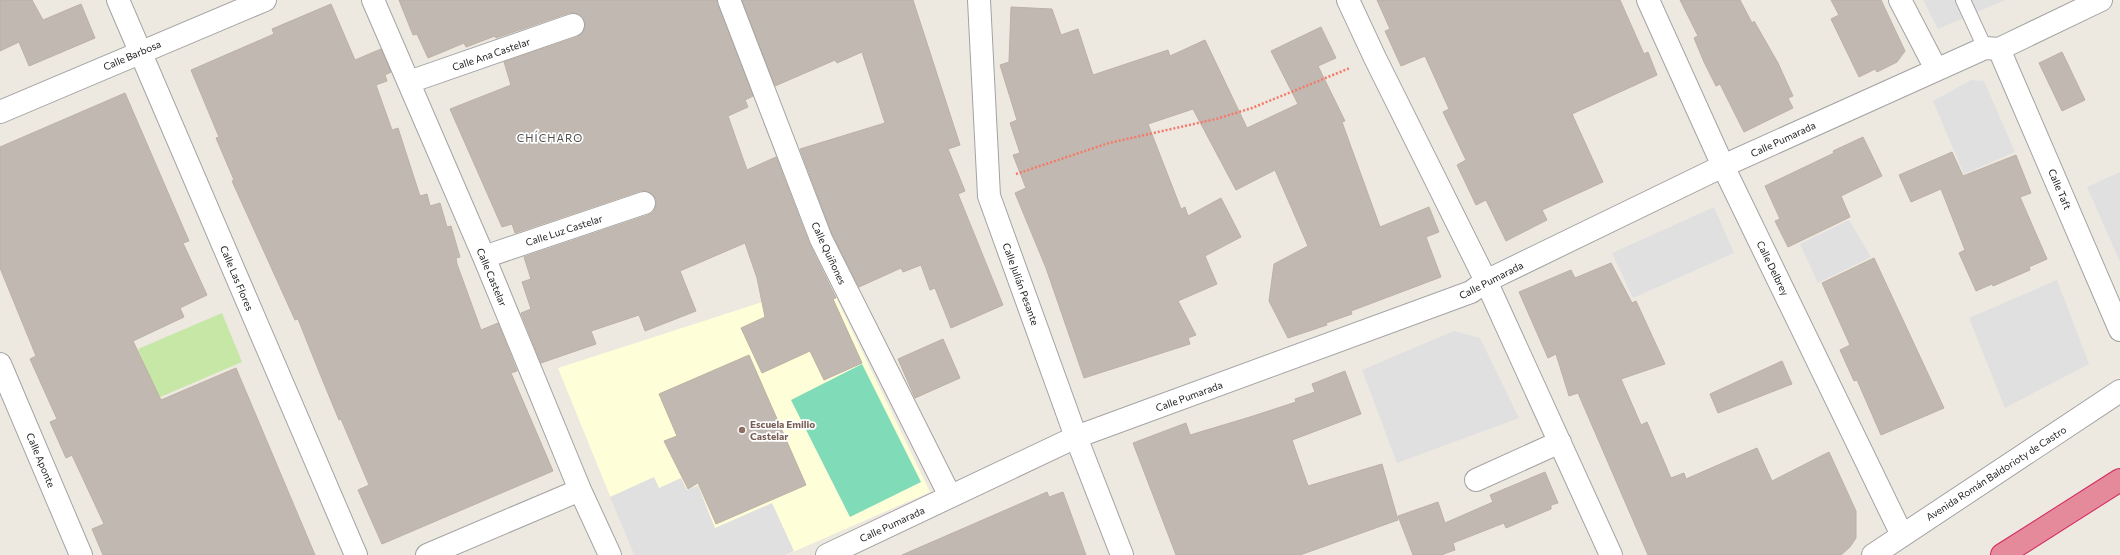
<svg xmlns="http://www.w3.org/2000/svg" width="2120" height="555" font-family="Commissioner,sans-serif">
  <rect width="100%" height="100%" fill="#ede9e1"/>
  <path fill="#fefed9" d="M828,281L930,492L786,555H634L558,368Z"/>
  <path fill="#c7e7a7" d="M222,313L242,362L158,398L138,349Z"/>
  <path fill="#80dbb8" d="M862,364L921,482L850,517L791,400Z"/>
  <path fill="#e0e0e0" d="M1923,0H2005L1938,29Z
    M1971,80L1984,81L2015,152L1964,174L1933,101Z
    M2120,172V262L2087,187Z
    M1714,207L1734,253L1633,298L1612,253Z
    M1849,220L1871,257L1818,283L1800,244Z
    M2057,280L2089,364L2005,408L1969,318Z
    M1454,331L1480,338L1519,418L1397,463L1362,370Z
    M654,477L659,488L681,478L687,490L698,485L715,528L772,503L794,551L786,555H634L610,497Z"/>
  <path fill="#c1b9b1" stroke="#beb0a4" d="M0,0H32L43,20L81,4L95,38L29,66L19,42L0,51Z
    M399,0H717L753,96L745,100L748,107L728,116L747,170L776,157L809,243L836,298L833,299L862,363L824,380L810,351L762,373L741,328L765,317L757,278L745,243L680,271L696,311L645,331L639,315L591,331L596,344L541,363L521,313L531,309L522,282L531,279L524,257L648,215L653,212L656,206V199L647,191H640L515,233L512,224L502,227L450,109L511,85L504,62L577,37L585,28V21L576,13H569L496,38L495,36L466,47L464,43L428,58L417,34L413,35Z
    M742,0H913L960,145L948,149L965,191L958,194L1003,305L951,328L935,288L930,290L921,265L903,272L901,268L859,287L832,234L800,149L885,123L862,52L837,63L835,60L775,86Z
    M1377,0H1620L1644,54L1648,52L1657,75L1572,114L1603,182L1542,210L1547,220L1506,241L1486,200L1476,205L1457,165L1466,160L1443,112L1449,109L1425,56L1401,66L1385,31L1390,29Z
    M1680,0H1740L1752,23L1754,21L1778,63L1793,96L1788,98L1793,108L1744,132L1720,84L1716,86L1704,62L1694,38L1698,36Z
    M1831,0H1881L1905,51L1897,62L1877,72L1875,69L1859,77L1831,19L1839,15Z
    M331,4L355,60L381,49L391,72L385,75L387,81L376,85L392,130L398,128L420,196L427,194L430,206L440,203L447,227L451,226L460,257L456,258L457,264L481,330L498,323L517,371L511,373L553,471L382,544L358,490L369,485L341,419L339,420L320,374L298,319L295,320L232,181L234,180L216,138L219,137L191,70L274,34L272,29Z
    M1011,7L1052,9L1061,35L1078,29L1093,75L1168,50L1170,56L1205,40L1247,128L1298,104L1271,51L1321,27L1336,58L1318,66L1345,121L1342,122L1380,227L1429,207L1439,232L1426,237L1441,277L1351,311L1352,314L1326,323L1327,325L1288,338L1269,301L1274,264L1308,246L1275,170L1236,190L1193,109L1148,124L1181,209L1185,207L1188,216L1221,198L1241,237L1205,256L1217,284L1178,301L1196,335L1188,338L1190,344L1084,378L1046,268L1015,193L1026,188L1013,155L1020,153L1010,123L1017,120L1000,65L1009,62Z
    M2062,52L2085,100L2062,111L2039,63Z
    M125,93L189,241L183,243L207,295L180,308L184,317L133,341L161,400L236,368L315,555H103L92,529L104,524L72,455L66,458L50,422L57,419L30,359L36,356L0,268V147Z
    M1863,137L1882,176L1841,196L1850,217L1788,247L1775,221L1780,219L1765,186L1834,153L1833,151Z
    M1952,152L1963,176L2016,155L2031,193L2020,197L2047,259L2029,267L2030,270L1993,286L1992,284L1976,291L1959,253L1965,250L1941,189L1911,202L1899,175Z
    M1874,258L1944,408L1881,435L1857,380L1854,381L1840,350L1850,345L1822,283Z
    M1611,263L1632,303L1636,301L1665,364L1621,379L1641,425L1647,422L1671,478L1684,473L1686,479L1757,448L1772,481L1829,452L1856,511V538L1850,547L1841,555H1648L1578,393L1569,396L1556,354L1548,358L1519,292L1571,270L1575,278Z
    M943,339L960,378L915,398L898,359Z
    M749,355L806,485L716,524L698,483L688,489L664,441L677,436L659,394Z
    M1782,361L1792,384L1718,413L1710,394Z
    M1345,371L1361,414L1292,440L1308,486L1382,464L1398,520L1300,555H1176L1133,443L1186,423L1190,435L1250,417L1296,402L1295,399L1315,392L1312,384Z
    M1545,472L1558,503L1551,505V509L1506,528L1504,523L1453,543L1455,550L1441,555H1413L1398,516L1438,502L1445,523L1493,502L1490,495Z
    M1047,492L1049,497L1063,492L1086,555H902Z"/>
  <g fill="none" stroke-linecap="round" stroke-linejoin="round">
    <defs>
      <path id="service" d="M1963,0L1985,48"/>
      <path id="minor" d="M118,0L356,555
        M373,0L484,257L580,490L610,555
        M729,0L821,239L950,496
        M979,0L989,196L1076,437L1122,555
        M1348,0L1375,58L1486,281L1611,555
        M1648,0L1723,166L1902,535
        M1900,0L1936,69
        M1999,49L2120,330
        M409,82L573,25
        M0,112L265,0
        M484,257L644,203
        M0,364L81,555
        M1476,480L1560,442
        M427,555L580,490
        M827,555L1076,437L1471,292L1486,281L1723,166L1985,48L1999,49L2101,0
        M1873,555L2120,391"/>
      <path id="motorway" d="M2002,555L2120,480"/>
    </defs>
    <use href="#service" stroke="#a3a3a3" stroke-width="16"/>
    <use href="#minor" stroke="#a3a3a3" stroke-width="24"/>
    <use href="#motorway" stroke="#d22761" stroke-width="24"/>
    <path stroke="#f67869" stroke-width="2.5" stroke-dasharray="2 2" stroke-linecap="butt" d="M1016,174L1109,143L1216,119L1252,108L1350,68"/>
    <use href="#service" stroke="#fff" stroke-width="14"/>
    <use href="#minor" stroke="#fff" stroke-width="22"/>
    <use href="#motorway" stroke="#e48a9a" stroke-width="22"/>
  </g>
  <circle fill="#8d6e63" stroke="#fff" stroke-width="1.5" cx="742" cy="430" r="4"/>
  <g text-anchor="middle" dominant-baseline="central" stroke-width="3.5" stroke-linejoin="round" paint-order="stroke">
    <g font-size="10" fill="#1c1c1c" stroke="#fff">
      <text transform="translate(491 54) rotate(-19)">Calle Ana Castelar</text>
      <text transform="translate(132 55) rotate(-23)">Calle Barbosa</text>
      <text transform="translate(1783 139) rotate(-25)">Calle Pumarada</text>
      <text transform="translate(2060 189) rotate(67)">Calle Taft</text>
      <text transform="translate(564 230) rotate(-18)">Calle Luz Castelar</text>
      <text transform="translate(829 253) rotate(65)">Calle Quiñones</text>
      <text transform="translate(1773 268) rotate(64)">Calle Delbrey</text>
      <text transform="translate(492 277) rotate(67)">Calle Castelar</text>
      <text transform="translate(237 278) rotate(67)">Calle Las Flores</text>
      <text transform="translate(1491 280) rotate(-27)">Calle Pumarada</text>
      <text transform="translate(1021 284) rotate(70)">Calle Julián Pesante</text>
      <text transform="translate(1189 396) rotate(-20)">Calle Pumarada</text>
      <text transform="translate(41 460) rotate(67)">Calle Aponte</text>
      <text transform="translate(1996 473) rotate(-33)">Avenida Román Baldorioty de Castro</text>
      <text transform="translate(892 524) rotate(-25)">Calle Pumarada</text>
    </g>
    <g font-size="10" font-weight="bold" fill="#785e54" stroke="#fff" text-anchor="start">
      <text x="750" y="424">Escuela Emilio<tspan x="750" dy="12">Castelar</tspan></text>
    </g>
    <g font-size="11" letter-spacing="1" fill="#4f4f4f" stroke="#fff">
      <text x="550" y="137">CHÍCHARO</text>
    </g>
  </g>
</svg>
